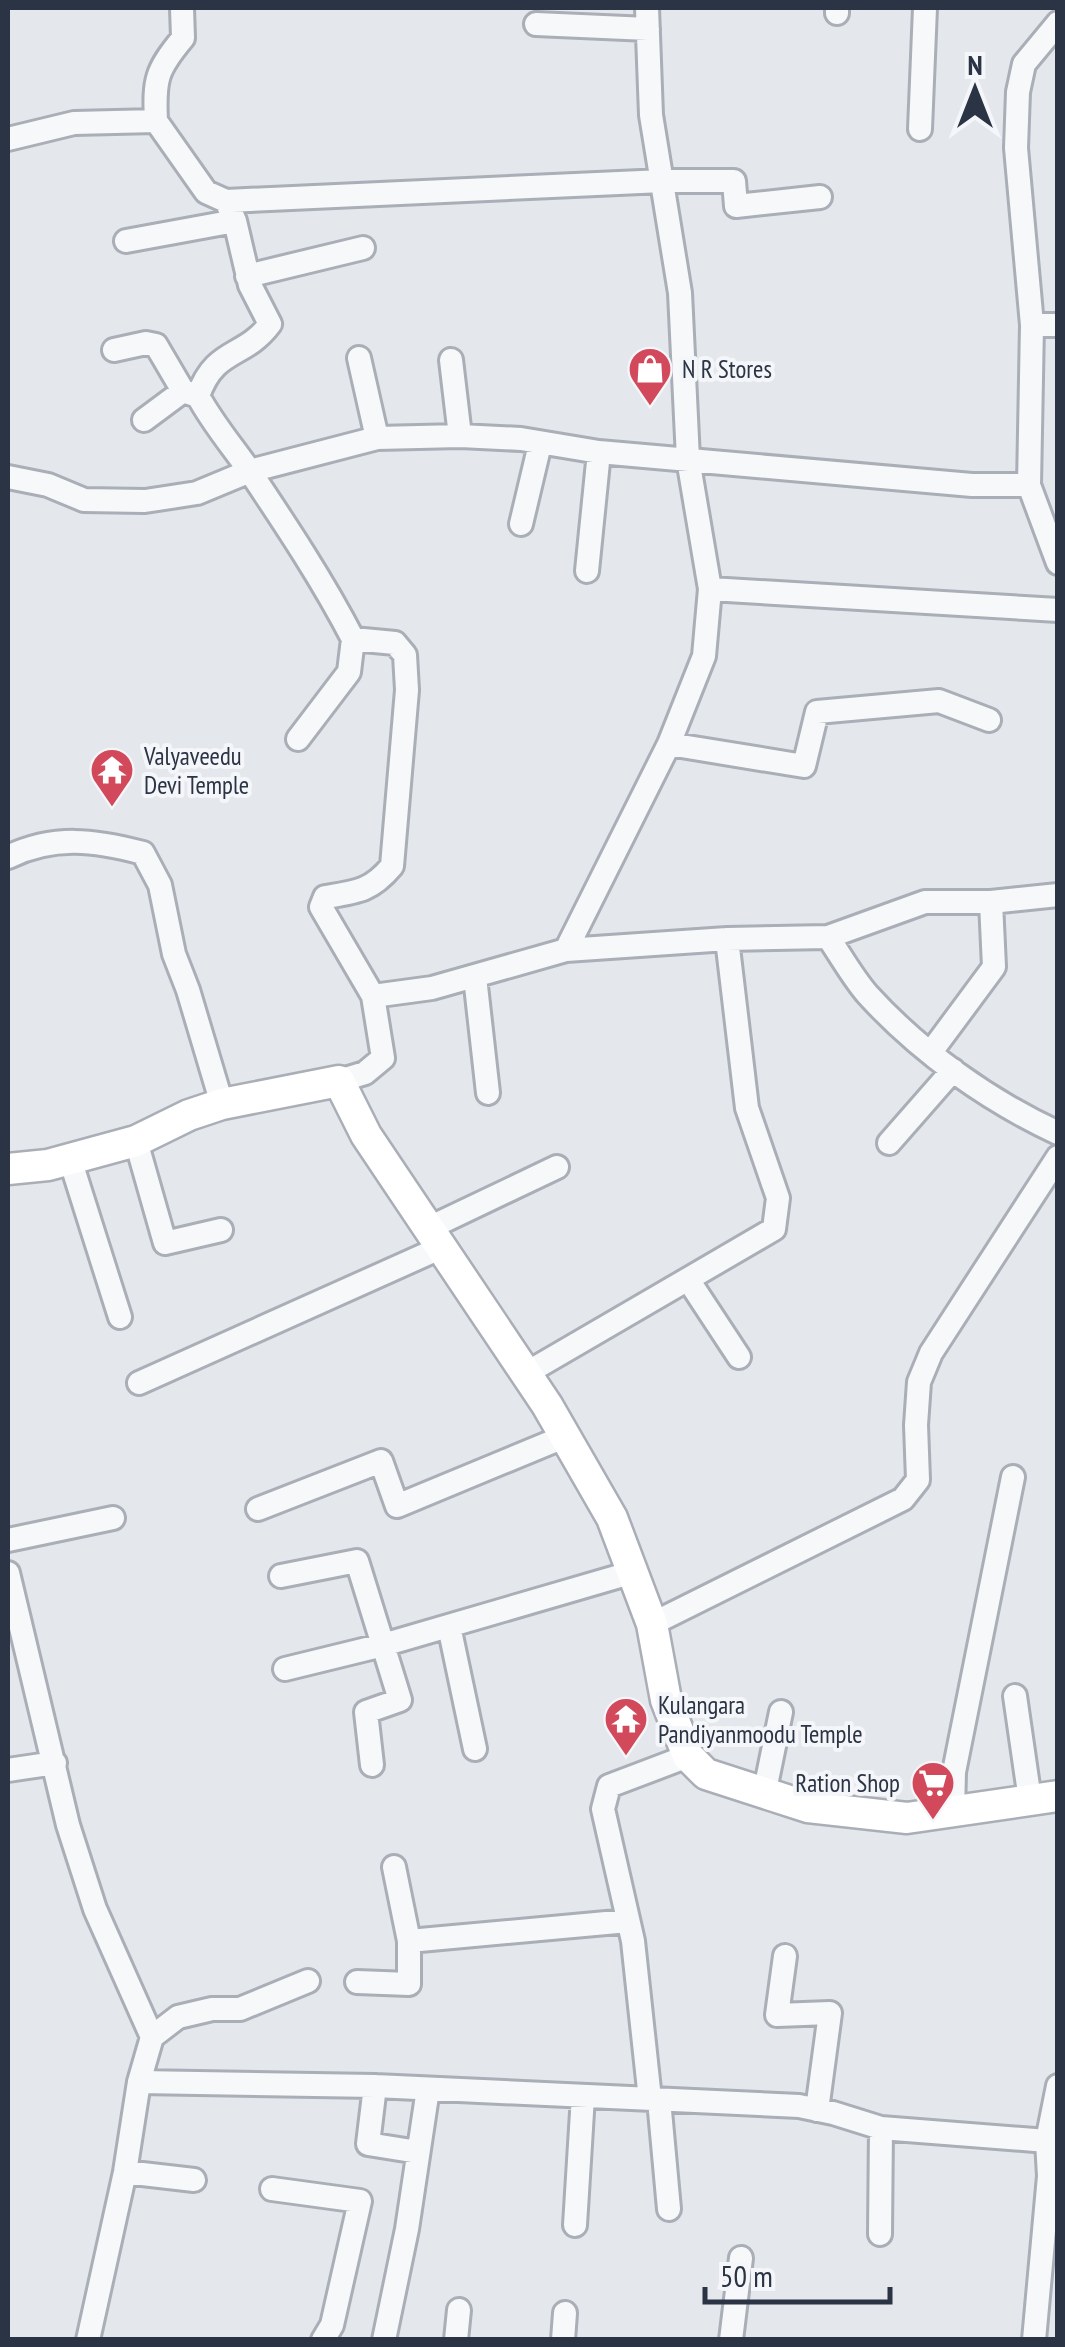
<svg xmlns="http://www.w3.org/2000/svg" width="1065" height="2347" font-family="'PT Sans Narrow',sans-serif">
  <rect width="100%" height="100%" fill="#e4e7ec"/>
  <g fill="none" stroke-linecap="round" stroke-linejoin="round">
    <defs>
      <path id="street" d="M837,8V13
        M536,24L648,29
        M156,121C154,80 156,70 183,38L182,8
        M920,129L925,8
        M8,139L74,123L156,121L206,192L226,201L663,181H734L736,206L820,197
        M226,201L235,221L250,285L270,324C244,359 215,347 198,396C213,424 233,447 251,473C287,527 323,581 353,639L395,643L405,655L407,690L392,866C371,891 357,892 325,897L321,907L373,996
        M126,241L235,221
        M247,276L363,248
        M1032,325H1058
        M114,350L146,343L156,345L183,391L198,396
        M359,358L377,438
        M451,360L460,436
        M144,420L183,391
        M8,477L48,485L84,500L145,501L197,493L250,471L377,438L460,436L521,439L599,452L972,485H1029L1058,563
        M1029,485L1032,325L1016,148L1018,92L1024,64L1058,23
        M521,524L540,444
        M587,571L599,452
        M710,589L1058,610
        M298,739L349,672L353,639
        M669,744L804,766L817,712L939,701L989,720
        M8,857C54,835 94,840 143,853L160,885L174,954L188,990L222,1104
        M828,937L925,902H991L1058,895
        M566,950L669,744L704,656L710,589L688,459L680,293L651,115L647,8
        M475,977L488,1093
        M931,1052L994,967L991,902
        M339,1081L365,1073L383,1058L373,996L432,988L566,950L727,939L828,937C841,956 853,978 868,995C920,1052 989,1101 1058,1133
        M136,1141L165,1243L221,1230
        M889,1143L953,1070
        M70,1159L120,1317
        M427,1229L557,1167
        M689,1281L739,1357
        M525,1374L774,1229L778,1198L747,1108L727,939
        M139,1383L440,1248
        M258,1509L381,1461L397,1506L566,1436
        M8,1540L113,1518
        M8,1573L68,1825L95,1909L152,2037L139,2082L125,2172L88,2340
        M281,1576L357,1561L383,1645L285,1669
        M652,1624L903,1499L918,1480L916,1425L919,1382L931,1353L1058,1157
        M449,1626L475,1749
        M1015,1696L1030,1800
        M372,1765L366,1712L400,1700L383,1645L630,1573
        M8,1770L55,1763
        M764,1795L781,1712
        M953,1812L954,1772L1013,1477
        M394,1867L409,1941
        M785,1956L777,2015L830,2013L817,2110
        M357,1982L409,1984V1941L628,1921
        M152,2037L178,2017L212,2009H240L308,1981
        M139,2082L375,2086L799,2106L833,2113L881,2128L1047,2141
        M375,2086L368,2144L418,2152
        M650,2099L633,1941L603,1809L609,1786L688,1756
        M659,2100L669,2209
        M125,2172L194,2180
        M272,2189L360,2201L332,2325L323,2340
        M575,2225L583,2096
        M880,2234L881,2128
        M384,2340L407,2229L428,2089
        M456,2340L459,2310
        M563,2340L565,2313
        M731,2340L741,2258
        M1034,2340L1049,2176L1047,2141L1058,2086"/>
      <path id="secondary" d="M8,1169L48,1165L136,1141L189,1115L222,1104L339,1081L366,1135L547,1405L612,1518L652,1624L666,1700L688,1756L706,1774L808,1807L907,1818L1058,1796"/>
    </defs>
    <use href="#street" stroke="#a9aeb7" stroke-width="28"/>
    <use href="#secondary" stroke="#a9aeb7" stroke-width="35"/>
    <use href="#street" stroke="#f7f8fa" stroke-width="22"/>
    <use href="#secondary" stroke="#fff" stroke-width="30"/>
  </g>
  <defs>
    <symbol id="shop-pin" viewBox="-11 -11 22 30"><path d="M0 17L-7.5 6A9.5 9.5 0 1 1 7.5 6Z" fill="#d1495b" stroke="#f4f6f9"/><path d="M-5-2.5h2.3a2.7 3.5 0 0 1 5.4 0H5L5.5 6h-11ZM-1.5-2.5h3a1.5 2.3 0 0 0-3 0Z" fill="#fff"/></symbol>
    <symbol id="temple-pin" viewBox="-11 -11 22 30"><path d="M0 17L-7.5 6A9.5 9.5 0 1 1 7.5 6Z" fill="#d1495b" stroke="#f4f6f9"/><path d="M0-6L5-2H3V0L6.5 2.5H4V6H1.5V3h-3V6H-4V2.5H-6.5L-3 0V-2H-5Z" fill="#fff"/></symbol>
    <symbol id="supermarket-pin" viewBox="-11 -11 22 30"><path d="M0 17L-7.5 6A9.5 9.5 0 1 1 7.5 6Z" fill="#d1495b" stroke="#f4f6f9"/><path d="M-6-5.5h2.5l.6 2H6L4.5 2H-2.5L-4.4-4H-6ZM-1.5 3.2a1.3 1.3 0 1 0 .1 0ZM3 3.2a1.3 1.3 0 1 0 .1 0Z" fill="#fff"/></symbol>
  </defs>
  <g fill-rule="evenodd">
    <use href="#shop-pin" x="625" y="344" width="50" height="68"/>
    <use href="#temple-pin" x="87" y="745" width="50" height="68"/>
    <use href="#temple-pin" x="601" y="1694" width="50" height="68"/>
    <use href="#supermarket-pin" x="908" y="1758" width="50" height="68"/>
  </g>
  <g text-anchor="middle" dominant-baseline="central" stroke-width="8" stroke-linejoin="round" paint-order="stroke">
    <g font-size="25" fill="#2b3445" stroke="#f4f6f9" text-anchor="start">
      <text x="682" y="369">N R Stores</text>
      <text x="144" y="756">Valyaveedu<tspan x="144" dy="29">Devi Temple</tspan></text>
      <text x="658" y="1705">Kulangara<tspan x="658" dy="29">Pandiyanmoodu Temple</tspan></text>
      <text x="900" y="1783" text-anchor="end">Ration Shop</text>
    </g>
  </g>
  <rect width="1065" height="2347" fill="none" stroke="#2b3445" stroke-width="20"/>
  <g transform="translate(975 90)" stroke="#f4f6f9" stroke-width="8" paint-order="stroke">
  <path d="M0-8L18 38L0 25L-18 38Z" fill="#2b3445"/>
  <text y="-15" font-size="28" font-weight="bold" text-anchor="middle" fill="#2b3445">N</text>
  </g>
  <path d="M705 2287v15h185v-15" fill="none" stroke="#2b3445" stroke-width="5"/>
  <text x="720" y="2287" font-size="30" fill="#2b3445" stroke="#f4f6f9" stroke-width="8" paint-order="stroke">50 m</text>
</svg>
